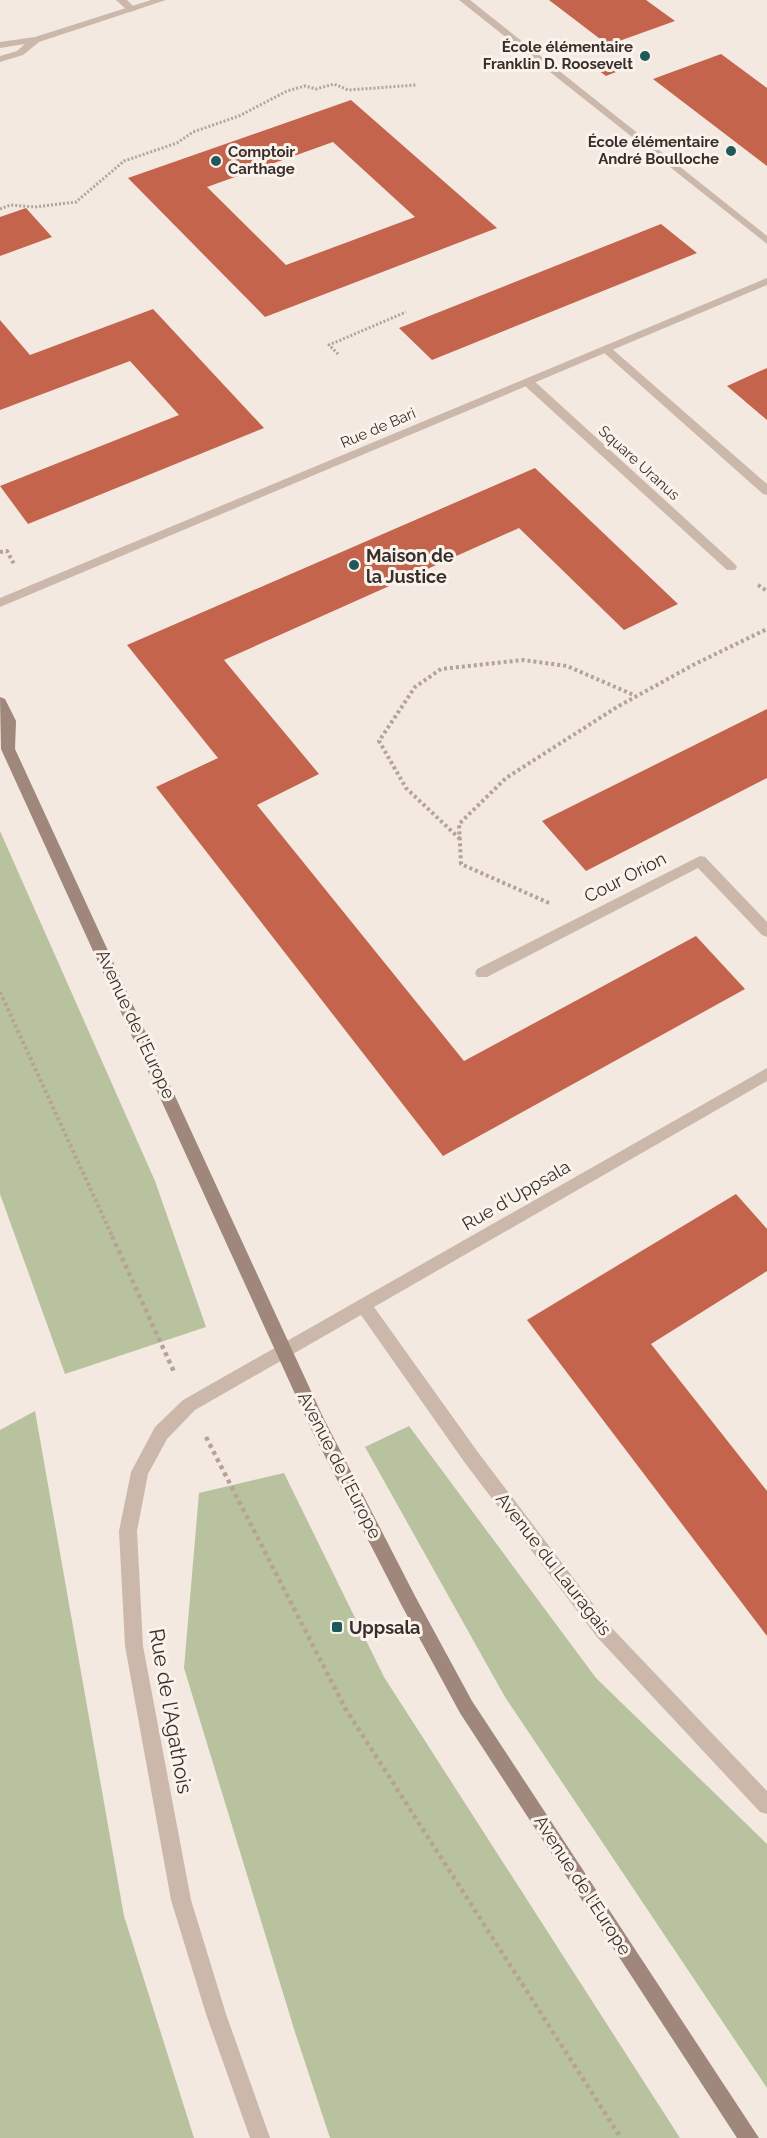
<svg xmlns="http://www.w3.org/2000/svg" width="767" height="2138" font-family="Raleway,sans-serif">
  <rect width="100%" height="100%" fill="#f3e9e0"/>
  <path fill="#b8c29f" d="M0,831L155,1181L206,1327L65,1374L0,1194Z
    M35,1411L124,1916L194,2138H0V1430Z
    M409,1426L596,1678L767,1844V2088L505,1697L365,1447Z
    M284,1473L384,1677L680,2138H330L294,2029L184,1668L199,1493Z"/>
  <path fill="#c4644c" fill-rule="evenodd" d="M549,0H646L675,21L608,45Z
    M721,54L767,88V166L653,79Z
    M608,67L616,72L606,76L598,70Z
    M351,100L497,228L265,317L128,178ZM333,142L415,217L286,265L207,187Z
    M26,208L52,237L0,256V217Z
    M661,224L697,253L432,360L399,328Z
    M153,309L264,428L28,524L0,486L179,415L130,361L0,410V320L30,355Z
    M767,368V420L727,386Z
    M535,468L678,604L624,630L519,528L224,660L319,774L257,805L464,1061L696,936L745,989L443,1156L156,787L218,758L127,645Z
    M767,709V778L586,871L542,821Z
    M736,1194L767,1229V1271L651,1344L767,1491V1636L527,1320Z"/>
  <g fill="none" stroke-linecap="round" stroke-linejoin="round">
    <path stroke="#b7a295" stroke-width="3" stroke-dasharray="2 2" stroke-linecap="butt" d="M0,209L10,205L35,207L76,202L124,161L177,143L193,132L239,116L287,91L305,86L316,89L334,84L348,90L416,85
      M338,354L329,345L406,312"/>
    <path stroke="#b7a295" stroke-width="4" stroke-dasharray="3 3" stroke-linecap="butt" d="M0,552L7,551L14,564
      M758,585L767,591
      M460,839L406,788L379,741L415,687L441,669L523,660L567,666L636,696
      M549,903L461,864L459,824L506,778L617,707L693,665L767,629
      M0,992L113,1238"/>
    <path stroke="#b7a295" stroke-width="4.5" stroke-dasharray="4 4" stroke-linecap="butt" d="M112,1236L175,1374
      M206,1437L345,1708L621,2138"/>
    <path fill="#cbb8ab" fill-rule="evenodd" d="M606,345L610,347L767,484V495L763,494L602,351L600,349Z
      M528,378L532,379L735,564L737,567L735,570H727L524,385L522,382Z
      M700,856L705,857L767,922V937L762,935L698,868L487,977H477L475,973L477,969Z"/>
    <path fill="#cbb8ab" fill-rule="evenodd" d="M116,0H127L137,10L129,12Z"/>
    <path fill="#cbb8ab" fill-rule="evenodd" d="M459,0H470L767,236V244Z
      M767,278V285L0,607V598Z
      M767,1068V1081L374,1307L477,1451L609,1625L767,1791V1814L760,1812L597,1637L465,1463L361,1315L195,1410L167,1439L148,1474L137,1531L143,1646L191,1900L226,2014L270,2138H250L206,2014L171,1900L125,1646L119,1531L131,1472L155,1427L183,1400Z"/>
    <path fill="#cbb8ab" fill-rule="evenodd" d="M151,0H166L39,42L23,55L0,62V56L17,51L25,44L0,48V42L35,37Z"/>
    <path fill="#9f877c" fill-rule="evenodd" d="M0,697L5,699L16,721L15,749L323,1417L415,1596L472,1701L759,2138H737L460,1713L403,1608L311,1429L1,749Z"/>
  </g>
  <g fill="#20595a" stroke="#faf3ec" stroke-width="2">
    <circle cx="645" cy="56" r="6"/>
    <circle cx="731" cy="151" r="6"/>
    <circle cx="216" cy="161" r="6"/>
    <circle cx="354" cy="565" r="6"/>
    <rect x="331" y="1621" width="12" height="12" rx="3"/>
  </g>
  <g text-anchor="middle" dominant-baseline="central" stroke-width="6" stroke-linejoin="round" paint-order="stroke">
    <g font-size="15" font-weight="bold" fill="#392e2a" stroke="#faf3ec" text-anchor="end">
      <text x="633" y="47">École élémentaire<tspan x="633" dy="17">Franklin D. Roosevelt</tspan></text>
      <text x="719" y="142">École élémentaire<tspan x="719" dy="17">André Boulloche</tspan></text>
      <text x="228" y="152" text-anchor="start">Comptoir<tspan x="228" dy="17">Carthage</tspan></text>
    </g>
    <g font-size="15" fill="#392e2a" stroke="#faf3ec">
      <text transform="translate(378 428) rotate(-23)">Rue de Bari</text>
      <text transform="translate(639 463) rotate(42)">Square Uranus</text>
    </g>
    <g font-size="18" font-weight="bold" fill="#392e2a" stroke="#faf3ec" text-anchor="start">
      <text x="366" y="555">Maison de<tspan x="366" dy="21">la Justice</tspan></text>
      <text x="349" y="1627">Uppsala</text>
    </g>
    <g font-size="18" fill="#392e2a" stroke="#faf3ec">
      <text transform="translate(625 877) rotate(-27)">Cour Orion</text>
      <text transform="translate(136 1024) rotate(65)">Avenue de l'Europe</text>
      <text transform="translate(516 1195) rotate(-30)">Rue d'Uppsala</text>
      <text transform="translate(340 1465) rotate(63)">Avenue de l'Europe</text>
      <text transform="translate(554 1564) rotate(52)">Avenue du Lauragais</text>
      <text transform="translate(583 1885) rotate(57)">Avenue de l'Europe</text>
    </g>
    <g font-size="21" fill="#392e2a" stroke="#faf3ec">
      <text transform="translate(171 1711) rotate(80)">Rue de l'Agathois</text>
    </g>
  </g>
</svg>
